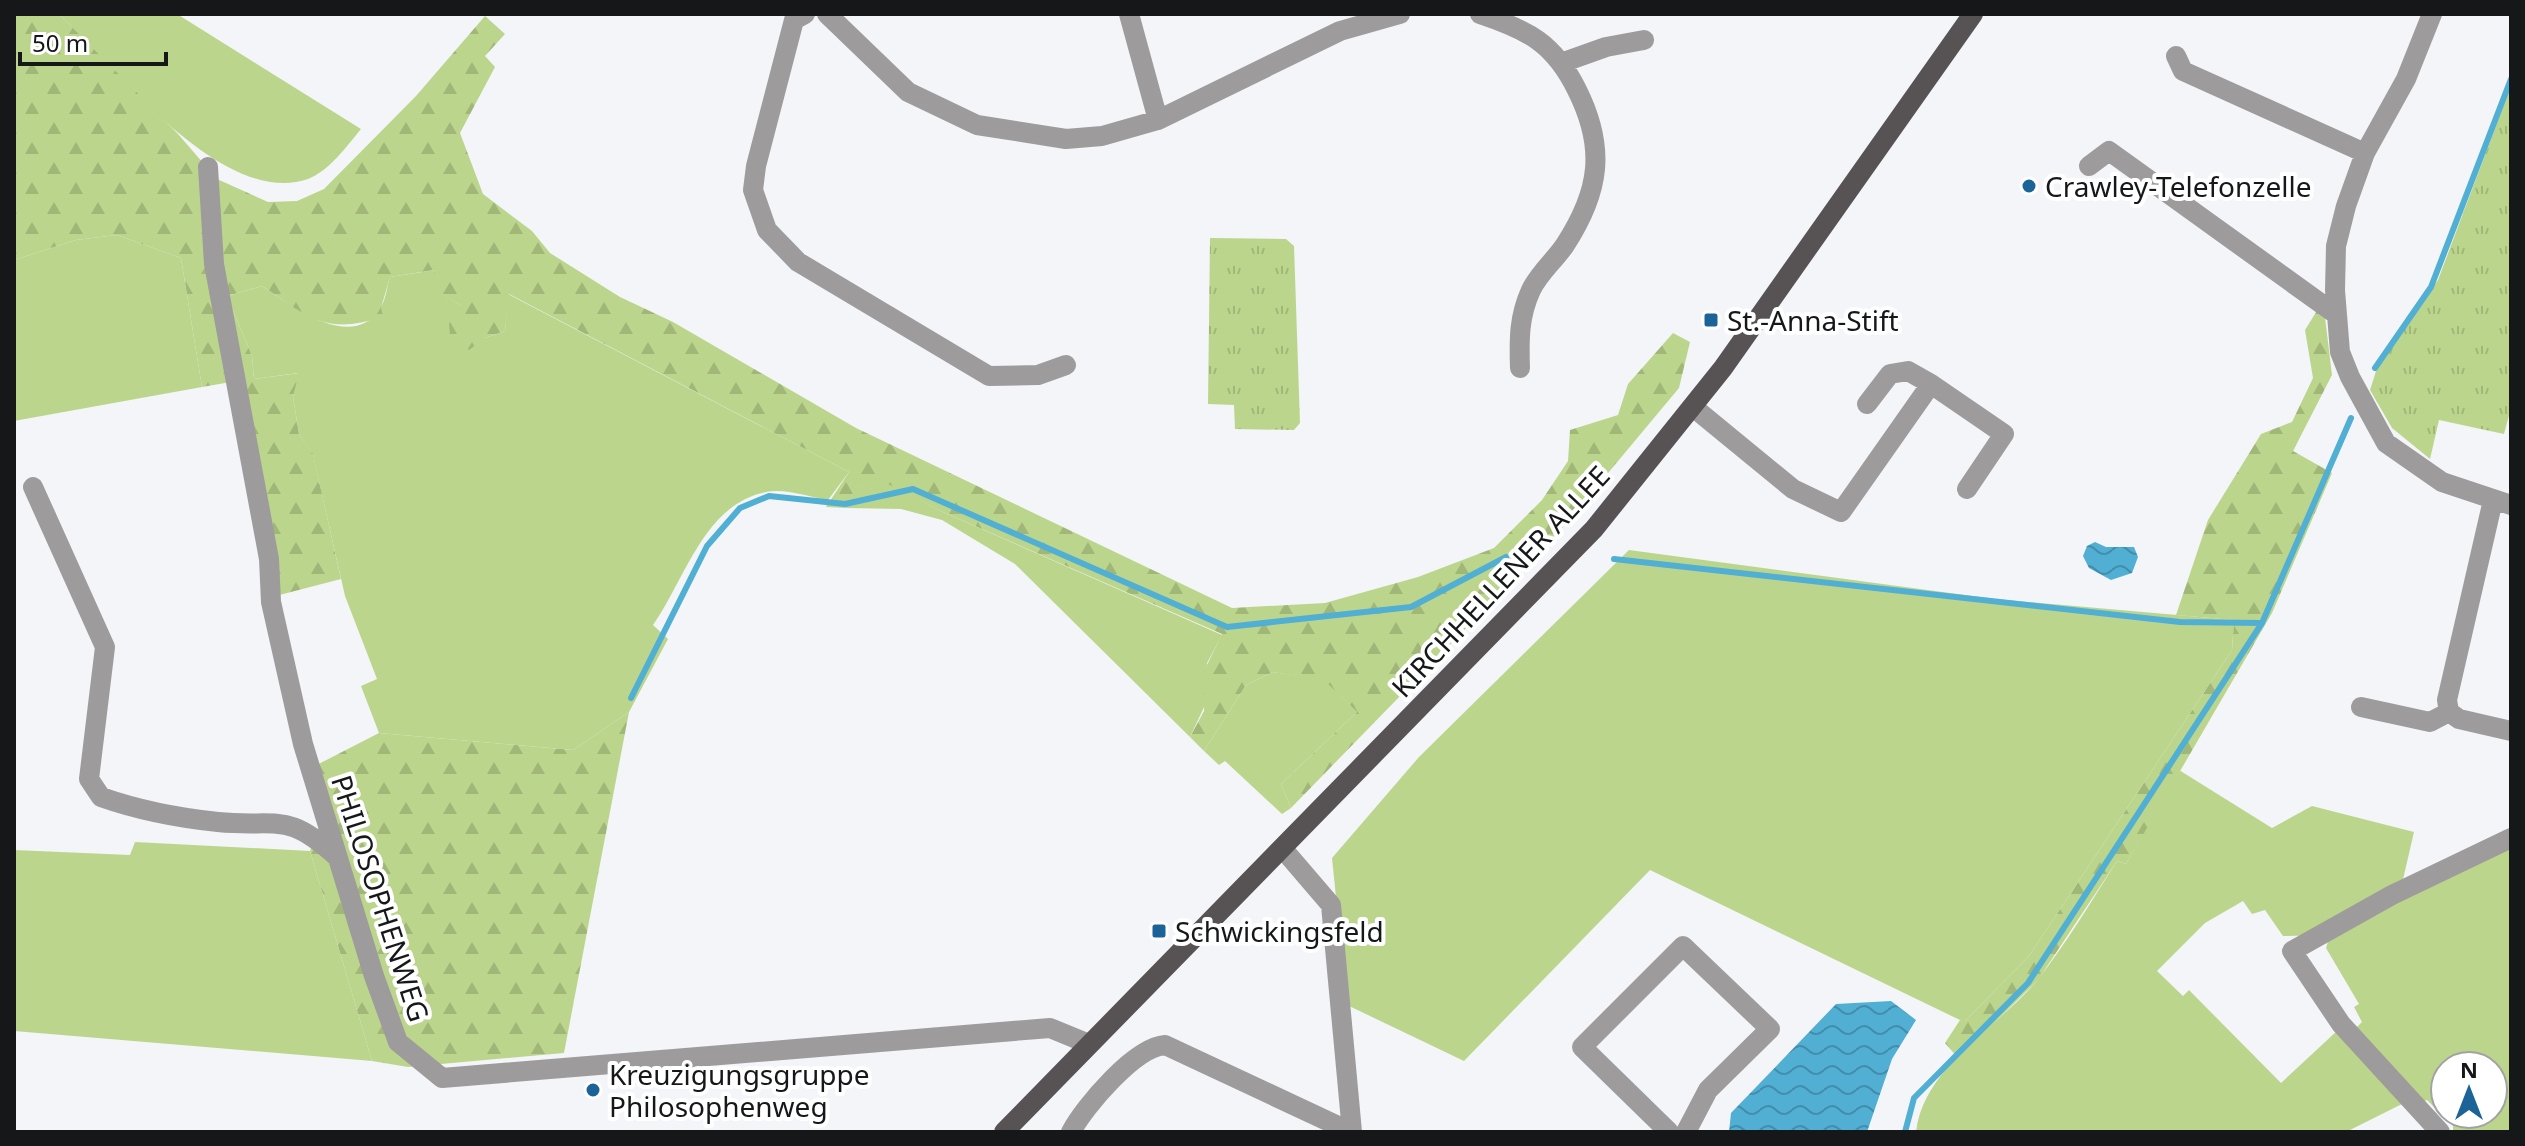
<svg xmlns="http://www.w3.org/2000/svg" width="2525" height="1146" font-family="'Noto Sans',sans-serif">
  <defs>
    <pattern id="forest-firs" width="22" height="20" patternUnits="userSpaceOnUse" patternTransform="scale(2)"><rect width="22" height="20" fill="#bbd68c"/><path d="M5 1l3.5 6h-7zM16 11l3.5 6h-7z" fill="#a0b778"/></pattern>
    <pattern id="park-tufts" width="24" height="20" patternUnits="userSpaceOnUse" patternTransform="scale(2)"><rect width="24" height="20" fill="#bbd68c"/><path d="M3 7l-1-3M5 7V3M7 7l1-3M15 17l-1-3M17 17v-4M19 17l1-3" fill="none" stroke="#a0b778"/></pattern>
    <pattern id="water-waves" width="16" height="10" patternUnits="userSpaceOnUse" patternTransform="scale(2)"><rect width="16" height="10" fill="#51afd4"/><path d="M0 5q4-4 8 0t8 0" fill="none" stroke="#428dab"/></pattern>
  </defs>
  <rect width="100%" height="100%" fill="#f3f5f9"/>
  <path fill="#bbd68c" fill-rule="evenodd" d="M59,14H177L361,129C347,146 329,171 308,179C224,209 113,67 59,14Z
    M117,235L181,258L202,387L14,421V260L76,240Z
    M435,270L436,290L460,305L461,313L485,338L505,331L508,294L849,472L828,500C809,497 785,488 766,492C704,504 685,580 653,625L668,639L629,712L573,750L379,733L361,686L377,679L345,596L313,455L299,434L293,397L298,373L254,379L252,356L227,296L262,286C291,305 353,354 381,307C386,299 387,286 390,277Z
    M882,480L943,512L1222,635L1207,663L1206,703L1190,737L1015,564L942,520L901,509L846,508L854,488Z
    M1629,550L1995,599L2234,620L2232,650L2029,956L1964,1022L1650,870L1464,1061L1347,1005L1332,858L1419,757Z
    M1273,672L1325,680L1357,712L1281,784L1291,808L1282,814L1225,761L1219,765L1204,751L1246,685Z
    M2179,770L2272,828L2312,806L2414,832L2401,888L2511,830V1132H2453V1126L2427,1100L2422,1102L2354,1030L2362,1022L2354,1007L2359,1004L2326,948L2330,935L2283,936L2265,910L2252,914L2243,901L2205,923L2157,971L2183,996L2189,990L2281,1083L2338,1030L2408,1101L2346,1132H1916C1924,1065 2000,1027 2039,978C2068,941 2092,900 2117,861L2126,864ZM2445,1066H2493V1114H2445Z
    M135,842L310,851L372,1061L14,1031V850L130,855Z"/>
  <path fill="url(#forest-firs)" d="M14,14H59L178,134L217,179L268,202L297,201L324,189L416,96L485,16L505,34L485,56L495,67L460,133L483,194L532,231L550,253L620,297L673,322L856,428L1232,608L1325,603L1418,577L1494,548L1542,500L1568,461L1570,430L1618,415L1628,384L1673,333L1690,342L1679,388L1553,539L1291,808L1281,784L1357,712L1325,681L1273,672L1246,685L1204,751L1190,737L1204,711L1205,669L1222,634L943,512L882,481L855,488L846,508L826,507L849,472L509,294L505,331L485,338L469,350L450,335L449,322L460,313V305L435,290L434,270L390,277L381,308L383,316C327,337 307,316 262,286L227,296L252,356L254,379L299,373L293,397L299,434L313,454L341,579L264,599L265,553L231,382L202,387L181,258L117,235L76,240L14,260Z
    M2323,301L2332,375L2293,451L2332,473L2272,613L2126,864L2117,861L2038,980L1958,1058L1945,1043L1960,1020L1965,1021L2029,956L2232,650L2234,620L2176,615L2208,520L2261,434L2292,422L2313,378L2305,330Z
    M629,712L564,1053L408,1067L372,1061L310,851L319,827L305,771L379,733L573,750Z"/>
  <path fill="url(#park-tufts)" d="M2511,86V408L2504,434L2439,420L2430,459L2392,428L2370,390L2377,368L2438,280Z
    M1210,238L1286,239L1294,246L1300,423L1294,430L1235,429L1234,405L1208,404Z"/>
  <path fill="url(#water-waves)" d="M2095,542L2106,547H2134L2138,557L2132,573L2111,580L2089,568L2083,556L2087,546Z
    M1891,1001L1916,1020L1892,1059L1867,1132H1729L1731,1113L1836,1004Z"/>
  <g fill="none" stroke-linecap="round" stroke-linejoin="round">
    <path stroke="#51afd4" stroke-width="6" d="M2375,368L2431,287L2511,79
      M1614,559L2180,622L2262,623L2351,418
      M631,698L707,546L740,508L769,496L845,504L913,489L1227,627L1411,607L1506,557
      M1905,1132L1914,1098L2028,983L2262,623"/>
    <path stroke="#9e9b9c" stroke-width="20" d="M805,14L794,20L756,166L753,190L767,230L798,262L989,376L1038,375L1066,365
      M827,14L908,92L977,125L1066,139L1102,136L1158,120L1340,31L1400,14
      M1129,14L1158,120
      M1480,14C1528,30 1554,43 1577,90C1606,148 1600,191 1565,245C1555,260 1539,273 1531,290C1519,316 1519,339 1520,368
      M2432,14L2406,79L2365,153L2346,206L2336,246L2335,290L2340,352L2350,377L2386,443L2442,482L2511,505
      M2176,56L2183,71L2365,153
      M1564,62L1606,47L1644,40
      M2089,166L2109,151L2337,315
      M208,167L214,264L269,559L271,602L303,744L374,976L398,1042L442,1078L1050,1028L1089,1044
      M1931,384L2004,434L1967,489
      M1693,407L1793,489L1841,512L1931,384L1908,371L1890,374L1867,404
      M33,487L105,647L89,779L101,797C138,810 179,818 218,822C278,828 286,810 338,858
      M2493,500L2447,700L2449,712L2459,719L2511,731
      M2361,707L2430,722L2449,712
      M1283,849L1331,905L1352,1132
      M1071,1132C1085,1106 1135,1047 1165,1045L1351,1132
      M1669,1132L1582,1047L1683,946L1770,1029L1708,1090L1686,1132
      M2440,1132L2341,1024L2292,951L2392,895L2511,838"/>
    <path stroke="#575354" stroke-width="20" d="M1004,1132L1594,529L1723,368L1973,14"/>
  </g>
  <g fill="#1c6397" stroke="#fff" stroke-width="3">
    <circle cx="2029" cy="186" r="8"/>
    <rect x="1703" y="312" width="16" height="16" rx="4"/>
    <rect x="1151" y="923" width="16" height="16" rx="4"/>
    <circle cx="593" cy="1090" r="8"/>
  </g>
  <g text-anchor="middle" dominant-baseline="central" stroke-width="8" stroke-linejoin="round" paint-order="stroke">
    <g font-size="28" fill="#161719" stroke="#fff" text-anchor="start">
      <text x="2045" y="186">Crawley-Telefonzelle</text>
      <text x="1727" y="320">St.-Anna-Stift</text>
      <text x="1175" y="931">Schwickingsfeld</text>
      <text x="609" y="1074">Kreuzigungsgruppe<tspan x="609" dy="32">Philosophenweg</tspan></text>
    </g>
    <g font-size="28" fill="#161719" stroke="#fff">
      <text transform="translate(1500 581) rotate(-47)">KIRCHHELLENER ALLEE</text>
      <text transform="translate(381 898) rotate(72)">PHILOSOPHENWEG</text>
    </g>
  </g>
  <rect width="2525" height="1146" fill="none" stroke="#161719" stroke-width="32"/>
  <g transform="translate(2469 1090)"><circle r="38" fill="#ffffff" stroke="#a2a2a3" stroke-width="2"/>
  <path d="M0-6L14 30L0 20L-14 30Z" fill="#1c6397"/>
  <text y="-12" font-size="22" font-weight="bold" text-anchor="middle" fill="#161719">N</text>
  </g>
  <path d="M20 52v12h146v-12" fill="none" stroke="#161719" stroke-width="4"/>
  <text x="32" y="52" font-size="24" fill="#161719" stroke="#ffffff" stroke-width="6" paint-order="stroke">50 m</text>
</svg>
